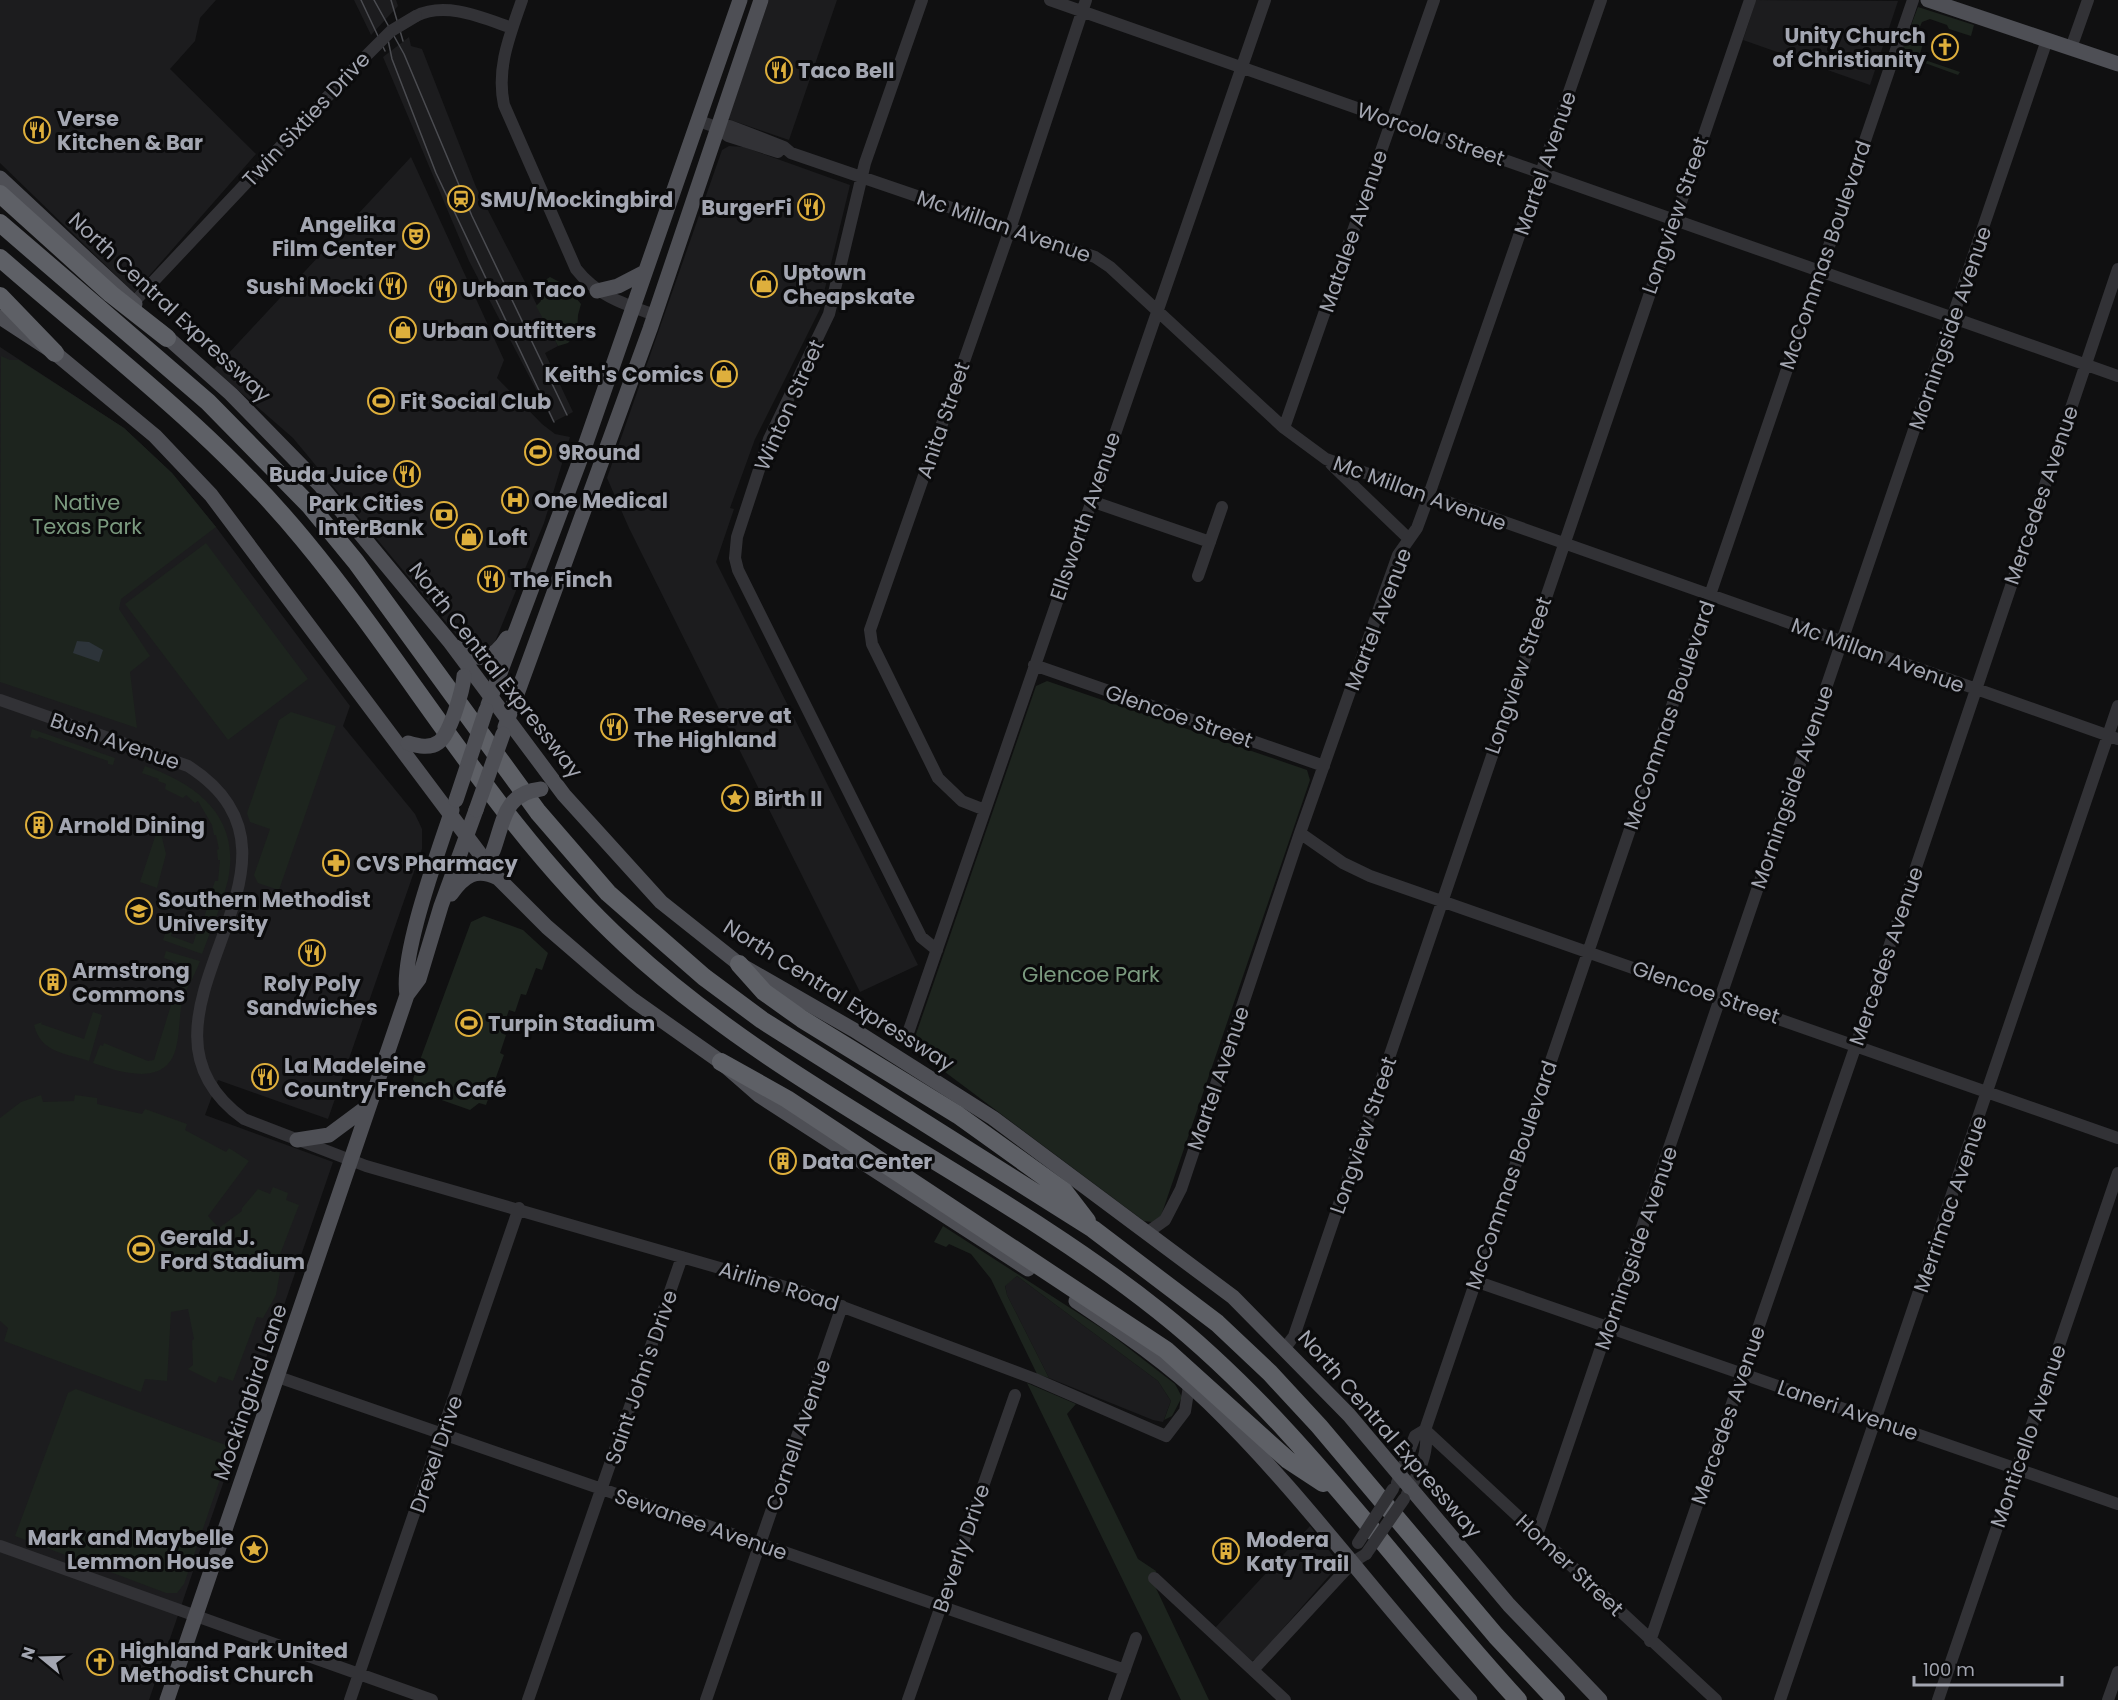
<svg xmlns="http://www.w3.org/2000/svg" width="2118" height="1700" font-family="Poppins,sans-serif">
  <rect width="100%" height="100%" fill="#101011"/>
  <path fill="#1c1c1e" d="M0,0H216L200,18L195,41L170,69L256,154L134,293L0,163Z
    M354,0H396L398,6L371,35Z
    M769,0H837L789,140L728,119Z
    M1756,0L1898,1L1870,85L1743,40Z
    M409,37L411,46L422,49L476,187L558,346L545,353L573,412L553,422L469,261L383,57Z
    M729,146L744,147L850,185L820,309L755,439L730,508L734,509L716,562L918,965L860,992L629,528L607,478L722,150Z
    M411,157L504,360L497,378L542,424L555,434L570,437L544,523L494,644L480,652L465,645L293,438L214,369Z
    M0,347L124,428L172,473L216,527L350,706L343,726L415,814L422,829V849L328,1119L218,1080L205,1115L333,1162L149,1700H0Z
    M1017,1276L1158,1381L1171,1401L1163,1422L1153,1420L1049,1378L1007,1295L1005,1285Z
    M1310,1526L1334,1557L1336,1568L1257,1658L1252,1661L1215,1628Z"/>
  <path fill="#1d241e" d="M1918,7L1974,25L1971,36L1949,29L1947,25L1930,19L1922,22L1919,29L1925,36L1919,58L1960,72L1958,75L1900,54Z
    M550,277L565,285L581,304L578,315L577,333L568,343L558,346L536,306L541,301L537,290L539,284Z
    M1,356L10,360H19L124,428L172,473L216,527L121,599L119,609L150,656L130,672L137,728L0,682Z
    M206,543L308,679L228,740L125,604Z
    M1047,681L1307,770L1310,780L1161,1216L1152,1222L1144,1221L917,1051L915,1037L1036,686Z
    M291,712L336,726L279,890L258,883L254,875L270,829L250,822L247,813L279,720Z
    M32,729L115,758L113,765L108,764V761L39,737L37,739L30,737Z
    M145,766C197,784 241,817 228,880C222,905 211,930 202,954L163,940L169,922L173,924L171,936L193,944L200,923H203L208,903H210L214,891L212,890L215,881H218L220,860H218L217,850L219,849L216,835H214L212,825L198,801L195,803L186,795L183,798L165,789L166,784L158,781L159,779L142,773Z
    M159,825L166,854L157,888L140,882Z
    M484,916L523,930L548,953L542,970L536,968L526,995L521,994L515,1012L509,1010L501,1033L506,1035L500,1053L504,1055L486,1105L479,1103L470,1110L419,1092L413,1079L471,922Z
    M166,951L200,961C194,978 187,986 182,1002C179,1017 180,1032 176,1048C166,1088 120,1072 93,1063L100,1045L103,1046L104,1043L148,1061L154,1060L171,1005H174L180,980H183L187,970L183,968V965L164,958Z
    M93,1012L102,1015L89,1061C65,1053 41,1053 34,1025L42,1022L41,1024L84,1039Z
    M41,1095L43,1102L74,1101L75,1095L97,1098V1104L142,1114L145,1109L187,1124L185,1130L226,1152L229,1148L249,1161L208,1216L219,1228L242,1211V1208L258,1189L270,1194L273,1187L288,1193L286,1200L299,1205L274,1270L280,1272L276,1295L263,1318L257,1317L233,1381L219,1376L216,1383L188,1369L193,1365L192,1341L194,1339L188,1309L171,1312L167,1381L145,1379L141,1392L4,1341L8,1328L0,1321V1118L21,1102Z
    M943,1226L1109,1333L1175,1384L1182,1397L1172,1416L1164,1420L1171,1401L1158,1381L1017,1276L1005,1286L1007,1295L1049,1378L1037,1374L991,1279L971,1254L949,1244L946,1247L934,1242Z
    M1027,1383L1076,1404L1067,1414L1138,1559L1156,1571L1154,1584L1209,1700H1181Z
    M76,1389L231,1447L184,1584L177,1593H166L15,1536L68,1393Z"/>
  <path fill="#2d343a" d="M77,641L89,642L103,650L99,662L73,653Z"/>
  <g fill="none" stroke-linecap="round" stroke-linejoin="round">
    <path stroke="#323236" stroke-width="12" d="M522,0C510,35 496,68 504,105L576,269C596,295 624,304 655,315
      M922,0L865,163L829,314L769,439L737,537L735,558L738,570L921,937L937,950
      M1050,0L2118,376
      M416,16C446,1 483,18 512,28
      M2071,48L2088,0
      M699,121L716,127L730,126L784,147L791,153L1095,257L1110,267L1284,428L1326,459L2118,739
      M716,127L728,136L778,152
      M134,302L364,58
      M1284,428L1434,0
      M1331,464L1409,539
      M1091,501L1210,542
      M1198,576L1222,507
      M1034,665L1324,766
      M0,700L188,766C343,865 102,1017 244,1119L366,1166L803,1292L1035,1379L1166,1436L1185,1411L1189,1386
      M985,810L962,801L938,778L872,644L870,630L1007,238L1086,0
      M1300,833L1343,863L1370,876L2118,1138
      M908,1033L1265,0
      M1148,1232L1165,1220L1181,1189L1300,833L1398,555L1417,528L1424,509L1601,0
      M1475,1281L2118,1504
      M1285,1348L1294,1336L1309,1292L1750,0
      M278,1377L1125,1670
      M1425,1430L1716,1700
      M1397,1483L1415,1436L1425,1430
      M1407,1494C1418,1475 1430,1452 1425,1430L1913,0
      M1537,1535L2047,40
      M0,1546L432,1700
      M1154,1578L1285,1700
      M1650,1641L1856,1045L2118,269
      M1253,1670L1353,1562L1366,1554
      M350,1700L519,1208
      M528,1700L682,1257
      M706,1700L842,1306
      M908,1700L1015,1395
      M1114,1700L1136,1638
      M1780,1700L2118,706
      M1938,1700L2118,1173
      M2108,1700L2118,1672"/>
    <path stroke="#4e4f55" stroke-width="15" d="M1928,0L2118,64
      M0,178L135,304
      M597,291L618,286L645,272
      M0,317L55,353L155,436L211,495L498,878L547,927L605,977L633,1000L721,1062L760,1096L1028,1269
      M159,330L231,394L320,485L450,642L564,795L661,902L739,964L854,1030L993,1118L1233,1297L1349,1415L1509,1605L1600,1700
      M456,647C477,663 493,661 507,638
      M488,705L580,460L740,0
      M505,727L650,329L761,0
      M451,894C464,876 476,867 498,878
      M407,995C400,955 438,853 452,810
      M297,1140L329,1135L368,1106
      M1076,1301C1122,1332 1169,1364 1209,1403C1304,1495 1380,1603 1470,1700
      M167,1700L407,995L419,979L441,906L476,810"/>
    <path stroke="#5e6066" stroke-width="18" d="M0,194L111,294L167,338
      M0,223L208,402L310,506L356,562L538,812L608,893L704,977L762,1020L1093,1229L1217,1323L1270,1373L1319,1426L1496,1636L1556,1700
      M0,258C104,349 215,432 303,539C414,673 497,827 626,945C785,1092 991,1177 1159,1311C1298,1421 1399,1571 1518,1700
      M0,296L55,353
      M739,964L764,992L802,1019L958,1115L1064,1191L1087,1221
      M721,1062L787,1099L1166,1350L1288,1460L1323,1483"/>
    <path stroke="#4b4c51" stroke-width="1.5" d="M361,0L385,51
      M374,0L404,54L472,216L567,415
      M391,0L403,41
      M386,30L392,59L436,173L554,422"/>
    <path stroke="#323236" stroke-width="12" d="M364,58L391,31L416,16
      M1358,1543L1393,1489
      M1366,1554L1404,1499"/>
    <path stroke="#4e4f55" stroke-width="15" d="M408,743C418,746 430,749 439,742C450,734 463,690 464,676
      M456,800L486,710
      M476,810L503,734
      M493,851C504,821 504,793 541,789"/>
  </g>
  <defs>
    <symbol id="church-ring" viewBox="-11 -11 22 22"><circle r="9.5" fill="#0b0b0c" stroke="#deaf3c" stroke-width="1.5"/><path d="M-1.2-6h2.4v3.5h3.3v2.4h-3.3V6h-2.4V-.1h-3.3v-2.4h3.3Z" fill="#deaf3c"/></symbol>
    <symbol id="restaurant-ring" viewBox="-11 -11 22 22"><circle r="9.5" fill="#0b0b0c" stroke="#deaf3c" stroke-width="1.5"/><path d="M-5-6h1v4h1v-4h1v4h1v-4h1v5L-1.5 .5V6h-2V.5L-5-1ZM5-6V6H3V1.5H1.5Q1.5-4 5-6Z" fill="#deaf3c"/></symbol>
    <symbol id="station-ring" viewBox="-11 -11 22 22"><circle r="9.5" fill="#0b0b0c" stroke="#deaf3c" stroke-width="1.5"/><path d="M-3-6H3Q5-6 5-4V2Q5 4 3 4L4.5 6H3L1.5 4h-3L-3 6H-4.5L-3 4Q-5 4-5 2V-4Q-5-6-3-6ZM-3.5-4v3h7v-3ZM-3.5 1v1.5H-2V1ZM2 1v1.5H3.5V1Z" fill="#deaf3c"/></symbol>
    <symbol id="theatre-ring" viewBox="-11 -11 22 22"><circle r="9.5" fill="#0b0b0c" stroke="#deaf3c" stroke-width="1.5"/><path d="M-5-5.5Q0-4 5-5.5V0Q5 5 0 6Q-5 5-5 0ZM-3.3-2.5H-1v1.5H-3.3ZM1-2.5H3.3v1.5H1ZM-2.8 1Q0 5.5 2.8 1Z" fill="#deaf3c"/></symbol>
    <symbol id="shop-ring" viewBox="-11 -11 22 22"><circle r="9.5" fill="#0b0b0c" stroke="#deaf3c" stroke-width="1.5"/><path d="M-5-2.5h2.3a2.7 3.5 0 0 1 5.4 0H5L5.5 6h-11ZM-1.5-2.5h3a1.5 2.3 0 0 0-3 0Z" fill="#deaf3c"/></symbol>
    <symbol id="stadium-ring" viewBox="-11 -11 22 22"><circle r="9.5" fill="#0b0b0c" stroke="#deaf3c" stroke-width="1.5"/><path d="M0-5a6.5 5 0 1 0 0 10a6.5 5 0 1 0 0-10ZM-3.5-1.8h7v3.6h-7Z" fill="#deaf3c"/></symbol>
    <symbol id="hospital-ring" viewBox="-11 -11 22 22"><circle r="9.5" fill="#0b0b0c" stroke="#deaf3c" stroke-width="1.5"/><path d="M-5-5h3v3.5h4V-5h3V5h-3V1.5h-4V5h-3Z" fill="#deaf3c"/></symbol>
    <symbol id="bank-ring" viewBox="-11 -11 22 22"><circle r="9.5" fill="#0b0b0c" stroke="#deaf3c" stroke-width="1.5"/><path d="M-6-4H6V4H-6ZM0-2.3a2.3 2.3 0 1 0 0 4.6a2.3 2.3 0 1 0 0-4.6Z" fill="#deaf3c"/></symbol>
    <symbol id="sight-ring" viewBox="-11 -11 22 22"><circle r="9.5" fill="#0b0b0c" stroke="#deaf3c" stroke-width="1.5"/><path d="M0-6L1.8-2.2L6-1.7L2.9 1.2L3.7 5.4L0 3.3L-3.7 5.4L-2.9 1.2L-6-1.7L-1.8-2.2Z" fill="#deaf3c"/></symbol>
    <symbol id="building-ring" viewBox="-11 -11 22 22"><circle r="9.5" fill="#0b0b0c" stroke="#deaf3c" stroke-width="1.5"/><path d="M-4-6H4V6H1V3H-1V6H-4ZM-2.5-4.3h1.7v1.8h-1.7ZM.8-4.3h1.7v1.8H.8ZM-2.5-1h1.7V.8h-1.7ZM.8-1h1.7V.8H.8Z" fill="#deaf3c"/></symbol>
    <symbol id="pharmacy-ring" viewBox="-11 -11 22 22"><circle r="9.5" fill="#0b0b0c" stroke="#deaf3c" stroke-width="1.5"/><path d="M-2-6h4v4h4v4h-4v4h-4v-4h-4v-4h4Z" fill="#deaf3c"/></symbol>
    <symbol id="university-ring" viewBox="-11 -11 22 22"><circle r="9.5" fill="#0b0b0c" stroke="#deaf3c" stroke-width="1.5"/><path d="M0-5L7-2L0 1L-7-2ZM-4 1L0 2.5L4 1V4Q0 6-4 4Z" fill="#deaf3c"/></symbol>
  </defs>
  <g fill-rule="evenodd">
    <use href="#church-ring" x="1930" y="32" width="30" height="30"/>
    <use href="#restaurant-ring" x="764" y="55" width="30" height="30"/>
    <use href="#restaurant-ring" x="22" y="115" width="30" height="30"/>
    <use href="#station-ring" x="446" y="184" width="30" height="30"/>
    <use href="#restaurant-ring" x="796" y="192" width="30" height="30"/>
    <use href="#theatre-ring" x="401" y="221" width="30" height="30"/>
    <use href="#shop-ring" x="749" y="269" width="30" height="30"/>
    <use href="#restaurant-ring" x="378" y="271" width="30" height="30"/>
    <use href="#restaurant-ring" x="428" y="274" width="30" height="30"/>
    <use href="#shop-ring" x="388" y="315" width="30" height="30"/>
    <use href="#shop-ring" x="709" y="359" width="30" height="30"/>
    <use href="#stadium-ring" x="366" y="386" width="30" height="30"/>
    <use href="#stadium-ring" x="523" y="437" width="30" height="30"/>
    <use href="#restaurant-ring" x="392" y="459" width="30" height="30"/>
    <use href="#hospital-ring" x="500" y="485" width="30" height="30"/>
    <use href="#bank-ring" x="429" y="500" width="30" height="30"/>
    <use href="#shop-ring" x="454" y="522" width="30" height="30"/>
    <use href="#restaurant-ring" x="476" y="564" width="30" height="30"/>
    <use href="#restaurant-ring" x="599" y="712" width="30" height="30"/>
    <use href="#sight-ring" x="720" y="783" width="30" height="30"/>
    <use href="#building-ring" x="24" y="810" width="30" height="30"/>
    <use href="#pharmacy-ring" x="321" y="848" width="30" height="30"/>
    <use href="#university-ring" x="124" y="896" width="30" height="30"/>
    <use href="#restaurant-ring" x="297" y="938" width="30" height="30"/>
    <use href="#building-ring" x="38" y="967" width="30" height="30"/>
    <use href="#stadium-ring" x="454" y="1008" width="30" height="30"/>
    <use href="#restaurant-ring" x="250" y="1062" width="30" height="30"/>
    <use href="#building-ring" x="768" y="1146" width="30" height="30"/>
    <use href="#stadium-ring" x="126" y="1234" width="30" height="30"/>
    <use href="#sight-ring" x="239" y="1534" width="30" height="30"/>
    <use href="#building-ring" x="1211" y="1536" width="30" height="30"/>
    <use href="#church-ring" x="85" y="1647" width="30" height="30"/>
  </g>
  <g text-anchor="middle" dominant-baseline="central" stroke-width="6" stroke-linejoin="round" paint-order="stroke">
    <g font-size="21" font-weight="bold" fill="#a3a6b1" stroke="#0b0b0c" text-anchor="start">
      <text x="1926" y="35" text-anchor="end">Unity Church<tspan x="1926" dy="24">of Christianity</tspan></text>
      <text x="798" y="70">Taco Bell</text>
      <text x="57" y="118">Verse<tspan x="57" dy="24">Kitchen &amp; Bar</tspan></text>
      <text x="480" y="199">SMU/Mockingbird</text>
      <text x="792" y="207" text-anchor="end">BurgerFi</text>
      <text x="396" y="224" text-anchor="end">Angelika<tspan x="396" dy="24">Film Center</tspan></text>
      <text x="783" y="272">Uptown<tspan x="783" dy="24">Cheapskate</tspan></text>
      <text x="374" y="286" text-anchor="end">Sushi Mocki</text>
      <text x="462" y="289">Urban Taco</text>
      <text x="422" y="330">Urban Outfitters</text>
      <text x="704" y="374" text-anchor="end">Keith's Comics</text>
      <text x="400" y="401">Fit Social Club</text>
      <text x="558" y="452">9Round</text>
      <text x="388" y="474" text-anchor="end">Buda Juice</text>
      <text x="534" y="500">One Medical</text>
      <text x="424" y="503" text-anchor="end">Park Cities<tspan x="424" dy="24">InterBank</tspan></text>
      <text x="488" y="537">Loft</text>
      <text x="510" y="579">The Finch</text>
      <text x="634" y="715">The Reserve at<tspan x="634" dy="24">The Highland</tspan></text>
      <text x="754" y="798">Birth II</text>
      <text x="58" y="825">Arnold Dining</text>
      <text x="356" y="863">CVS Pharmacy</text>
      <text x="158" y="899">Southern Methodist<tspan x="158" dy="24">University</tspan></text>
      <text x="72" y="970">Armstrong<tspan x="72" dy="24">Commons</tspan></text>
      <text x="312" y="983" text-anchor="middle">Roly Poly<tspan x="312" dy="24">Sandwiches</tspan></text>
      <text x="488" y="1023">Turpin Stadium</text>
      <text x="284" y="1065">La Madeleine<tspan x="284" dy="24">Country French Café</tspan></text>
      <text x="802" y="1161">Data Center</text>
      <text x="160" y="1237">Gerald J.<tspan x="160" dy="24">Ford Stadium</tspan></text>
      <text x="234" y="1537" text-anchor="end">Mark and Maybelle<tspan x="234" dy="24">Lemmon House</tspan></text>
      <text x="1246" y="1539">Modera<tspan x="1246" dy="24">Katy Trail</tspan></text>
      <text x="120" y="1650">Highland Park United<tspan x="120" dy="24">Methodist Church</tspan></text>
    </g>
    <g font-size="21" fill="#a3a6b1" stroke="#0b0b0c">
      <text transform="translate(306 119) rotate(-47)">Twin Sixties Drive</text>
      <text transform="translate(1431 134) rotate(19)">Worcola Street</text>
      <text transform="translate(1545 163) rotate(-71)">Martel Avenue</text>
      <text transform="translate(1675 215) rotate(-71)">Longview Street</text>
      <text transform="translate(1004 226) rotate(19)">Mc Millan Avenue</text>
      <text transform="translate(1353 231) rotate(-71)">Matalee Avenue</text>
      <text transform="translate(1825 255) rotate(-71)">McCommas Boulevard</text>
      <text transform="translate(170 307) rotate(43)">North Central Expressway</text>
      <text transform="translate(1950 328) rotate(-71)">Morningside Avenue</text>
      <text transform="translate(789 405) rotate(-66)">Winton Street</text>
      <text transform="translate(943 420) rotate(-71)">Anita Street</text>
      <text transform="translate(1420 493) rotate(20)">Mc Millan Avenue</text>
      <text transform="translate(2041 495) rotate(-71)">Mercedes Avenue</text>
      <text transform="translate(1085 516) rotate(-71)">Ellsworth Avenue</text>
      <text transform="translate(1378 619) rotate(-69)">Martel Avenue</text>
      <text transform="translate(1878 655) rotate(20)">Mc Millan Avenue</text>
      <text transform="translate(496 670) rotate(52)">North Central Expressway</text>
      <text transform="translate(1518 675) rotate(-71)">Longview Street</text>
      <text transform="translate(1669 715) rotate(-71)">McCommas Boulevard</text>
      <text transform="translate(1179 716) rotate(19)">Glencoe Street</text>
      <text transform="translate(115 741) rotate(19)">Bush Avenue</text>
      <text transform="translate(1792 787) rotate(-71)">Morningside Avenue</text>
      <text transform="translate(1886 956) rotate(-71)">Mercedes Avenue</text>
      <text transform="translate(1706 992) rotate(19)">Glencoe Street</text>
      <text transform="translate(839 995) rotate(32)">North Central Expressway</text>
      <text transform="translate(1218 1078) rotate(-71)">Martel Avenue</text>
      <text transform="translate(1363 1135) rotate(-71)">Longview Street</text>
      <text transform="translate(1511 1175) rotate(-71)">McCommas Boulevard</text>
      <text transform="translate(1950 1204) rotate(-71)">Merrimac Avenue</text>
      <text transform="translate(1636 1248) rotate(-71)">Morningside Avenue</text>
      <text transform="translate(779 1286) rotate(17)">Airline Road</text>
      <text transform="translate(641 1377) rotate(-71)">Saint John's Drive</text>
      <text transform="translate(250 1392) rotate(-71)">Mockingbird Lane</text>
      <text transform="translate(1848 1410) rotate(19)">Laneri Avenue</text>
      <text transform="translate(1728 1415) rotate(-71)">Mercedes Avenue</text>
      <text transform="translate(1390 1434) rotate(49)">North Central Expressway</text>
      <text transform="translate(798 1435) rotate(-71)">Cornell Avenue</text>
      <text transform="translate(2028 1436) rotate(-71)">Monticello Avenue</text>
      <text transform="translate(436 1454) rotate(-71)">Drexel Drive</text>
      <text transform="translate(701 1524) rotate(19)">Sewanee Avenue</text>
      <text transform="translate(961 1548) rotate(-71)">Beverly Drive</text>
      <text transform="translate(1570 1565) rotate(43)">Homer Street</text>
    </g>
    <g font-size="21" fill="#7b9a7f" stroke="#0b0b0c">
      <text x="87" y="502">Native<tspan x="87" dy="24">Texas Park</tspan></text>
      <text x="1091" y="974">Glencoe Park</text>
    </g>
  </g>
  <g transform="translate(42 1658) rotate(289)" stroke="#0b0b0c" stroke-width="4.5" paint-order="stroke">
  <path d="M0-4.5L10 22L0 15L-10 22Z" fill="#a3a6b1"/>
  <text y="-9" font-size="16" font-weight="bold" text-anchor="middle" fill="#a3a6b1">N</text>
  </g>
  <path d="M1914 1676v9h148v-9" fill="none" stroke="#a3a6b1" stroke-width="3"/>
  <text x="1923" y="1676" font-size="18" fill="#a3a6b1" stroke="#0b0b0c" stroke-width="4.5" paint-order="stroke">100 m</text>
</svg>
